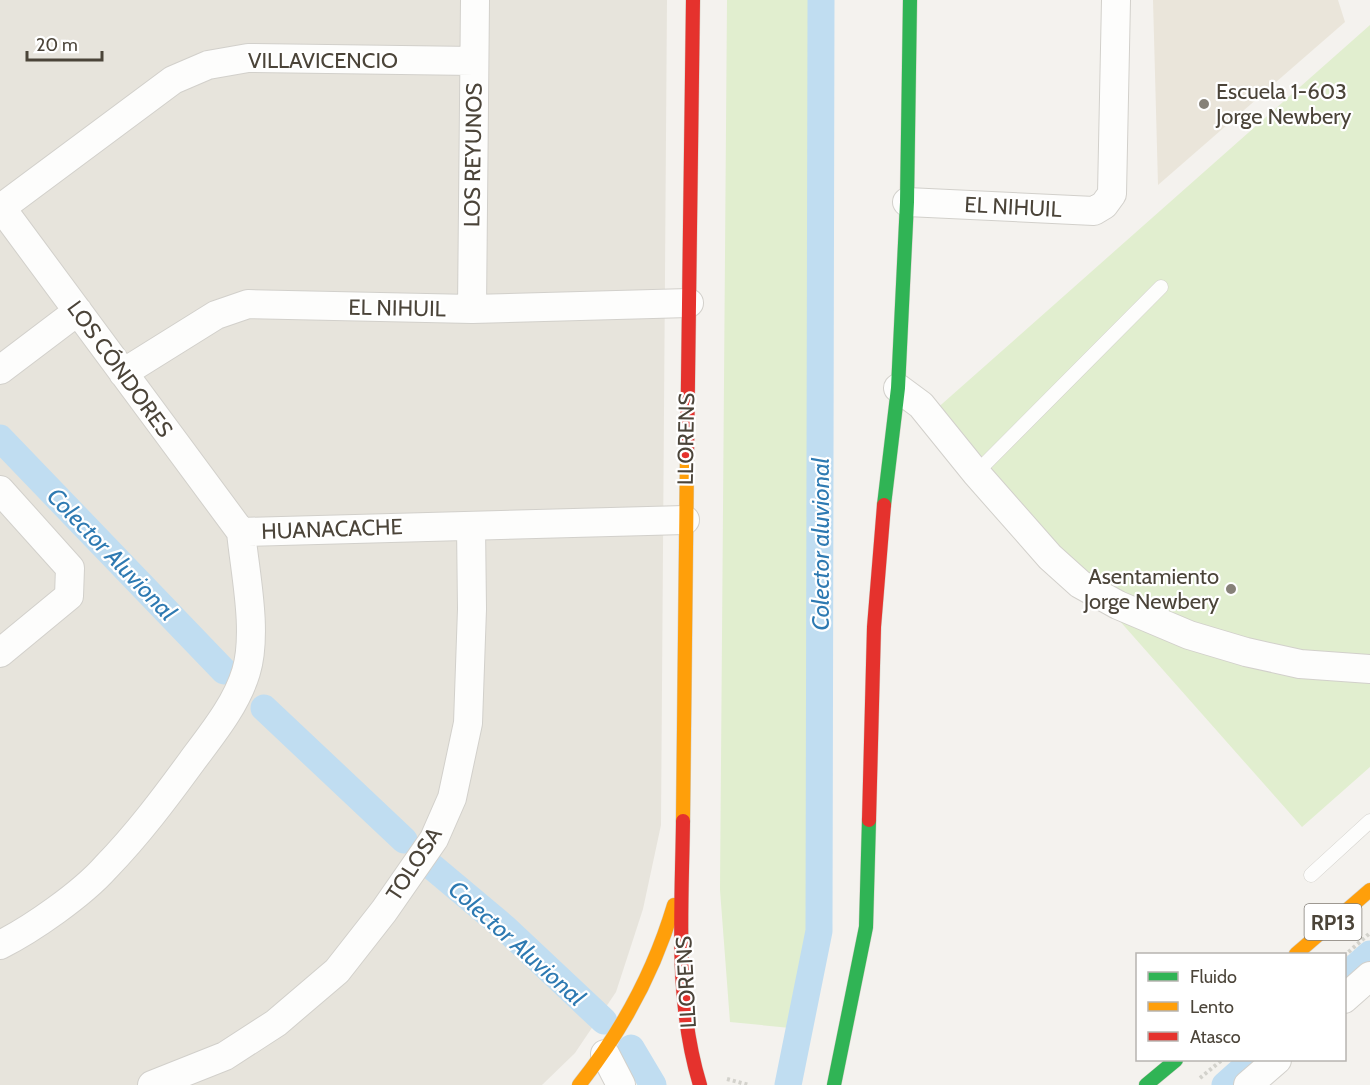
<svg xmlns="http://www.w3.org/2000/svg" width="1370" height="1085" font-family="Cabin,sans-serif">
  <rect width="100%" height="100%" fill="#f4f2ee"/>
  <path fill="#e7e4dc" d="M0,0H667L661,825L643,909L616,992L575,1053L542,1085H0Z"/>
  <path fill="#eae5da" d="M1153,0H1338L1345,22L1158,185Z"/>
  <path fill="#e1eecf" d="M727,0H811L829,943L811,1030L730,1022L720,890Z
    M1370,25V767L1302,827L934,411Z"/>
  <g fill="none" stroke-linecap="round" stroke-linejoin="round">
    <path stroke="#c0ddf1" stroke-width="27" d="M0,438L224,671
      M264,708L404,840
      M430,865L505,928L604,1021
      M1344,977L1370,954
      M631,1048L653,1085
      M788,1085L819,931L821,0
      M1225,1085L1253,1060"/>
    <defs>
      <path id="lane" d="M976,473L1161,287
        M1311,875L1370,821"/>
      <path id="street" d="M907,202L1094,211L1104,205L1112,194L1116,0
        M0,206L241,532
        M1,208L173,80L208,65L248,58L474,61
        M472,309L475,0
        M0,370L78,311
        M123,373L216,315L248,304L472,309L689,303
        M898,388L921,405L976,473L1050,557L1080,584L1118,605L1189,635L1246,652L1300,664L1370,669
        M0,490L70,568L69,596L0,653
        M241,532L685,520
        M0,945C32,929 82,894 106,867C138,834 165,798 192,761C212,734 236,705 246,672C258,632 245,573 241,532
        M1344,999L1370,976
        M605,1054L621,1085
        M152,1085L225,1056L276,1023L337,971L384,911L434,839L452,798L468,723L472,609L471,526
        M1248,1085L1277,1060"/>
      <path id="fast" d="M884,505L898,388L907,202L910,0
        M834,1085L866,927L869,820
        M1146,1085L1176,1060"/>
      <path id="slow" d="M683,821L687,456
        M1296,954L1370,890
        M579,1085C623,1030 654,972 674,905"/>
      <path id="jam" d="M687,456L693,0
        M869,820L874,627L884,505
        M683,821C682,908 674,1000 700,1085"/>
    </defs>
    <use href="#lane" stroke="#d2d0cb" stroke-width="15"/>
    <use href="#street" stroke="#d2d0cb" stroke-width="30"/>
    <use href="#fast" stroke="#d3cfc5" stroke-width="15"/>
    <use href="#slow" stroke="#d3cfc5" stroke-width="15"/>
    <use href="#jam" stroke="#d3cfc5" stroke-width="15"/>
    <path stroke="#d3d2cc" stroke-width="4" stroke-dasharray="3 3" stroke-linecap="butt" d="M1344,956L1370,933
      M1200,1078L1222,1060
      M727,1079L749,1085"/>
    <use href="#lane" stroke="#fdfdfc" stroke-width="14"/>
    <use href="#street" stroke="#fdfdfc" stroke-width="28"/>
    <use href="#fast" stroke="#30b455" stroke-width="14"/>
    <use href="#slow" stroke="#ff9f0a" stroke-width="14"/>
    <use href="#jam" stroke="#e5322d" stroke-width="14"/>
  </g>
  <g fill="#868178" stroke="#fff" stroke-width="2">
    <circle cx="1204" cy="104" r="6"/>
    <circle cx="1231" cy="589" r="6"/>
  </g>
  <g text-anchor="middle" dominant-baseline="central" stroke-width="4.5" stroke-linejoin="round" paint-order="stroke">
    <rect fill="#fff" stroke="#817c74" stroke-width="1.5" x="1304.5" y="904" width="57" height="36" rx="4.5"/>
    <g font-size="21" font-weight="bold" fill="#4b4439">
      <text x="1333" y="922">RP13</text>
    </g>
    <g font-size="22" fill="#4b4439" stroke="#fff">
      <text x="323" y="60">VILLAVICENCIO</text>
      <text transform="translate(473 155) rotate(-89)">LOS REYUNOS</text>
      <text transform="translate(1013 207) rotate(3)">EL NIHUIL</text>
      <text transform="translate(397 308) rotate(1)">EL NIHUIL</text>
      <text transform="translate(120 369) rotate(54)">LOS CÓNDORES</text>
      <text transform="translate(686 439) rotate(-89)">LLORENS</text>
      <text transform="translate(332 529) rotate(-2)">HUANACACHE</text>
      <text transform="translate(414 864) rotate(-57)">TOLOSA</text>
      <text transform="translate(686 982) rotate(-93)">LLORENS</text>
    </g>
    <g font-size="22" fill="#4b4439" stroke="#fff" text-anchor="start">
      <text x="1216" y="91">Escuela 1-603<tspan x="1216" dy="25">Jorge Newbery</tspan></text>
      <text x="1219" y="576" text-anchor="end">Asentamiento<tspan x="1219" dy="25">Jorge Newbery</tspan></text>
    </g>
    <g font-size="24" font-style="italic" fill="#2e7ab2" stroke="#fff">
      <text transform="translate(820 544) rotate(-90)">Colector aluvional</text>
      <text transform="translate(112 554) rotate(46)">Colector Aluvional</text>
      <text transform="translate(517 943) rotate(42)">Colector Aluvional</text>
    </g>
  </g>
  <rect x="1136" y="953" width="210" height="108" fill="#ffffff" stroke="#b7b4b0" stroke-width="1.5"/>
  <rect x="1148" y="972" width="30" height="9" fill="#30b455" stroke="#b7b4b0" stroke-width="1.5"/>
  <text x="1190" y="983" font-size="18" fill="#4b4439">Fluido</text>
  <rect x="1148" y="1002" width="30" height="9" fill="#ff9f0a" stroke="#b7b4b0" stroke-width="1.5"/>
  <text x="1190" y="1013" font-size="18" fill="#4b4439">Lento</text>
  <rect x="1148" y="1032" width="30" height="9" fill="#e5322d" stroke="#b7b4b0" stroke-width="1.5"/>
  <text x="1190" y="1043" font-size="18" fill="#4b4439">Atasco</text>
  <path d="M27 51v9h75v-9" fill="none" stroke="#4b4439" stroke-width="3"/>
  <text x="36" y="51" font-size="18" fill="#4b4439" stroke="#ffffff" stroke-width="4.5" paint-order="stroke">20 m</text>
</svg>
